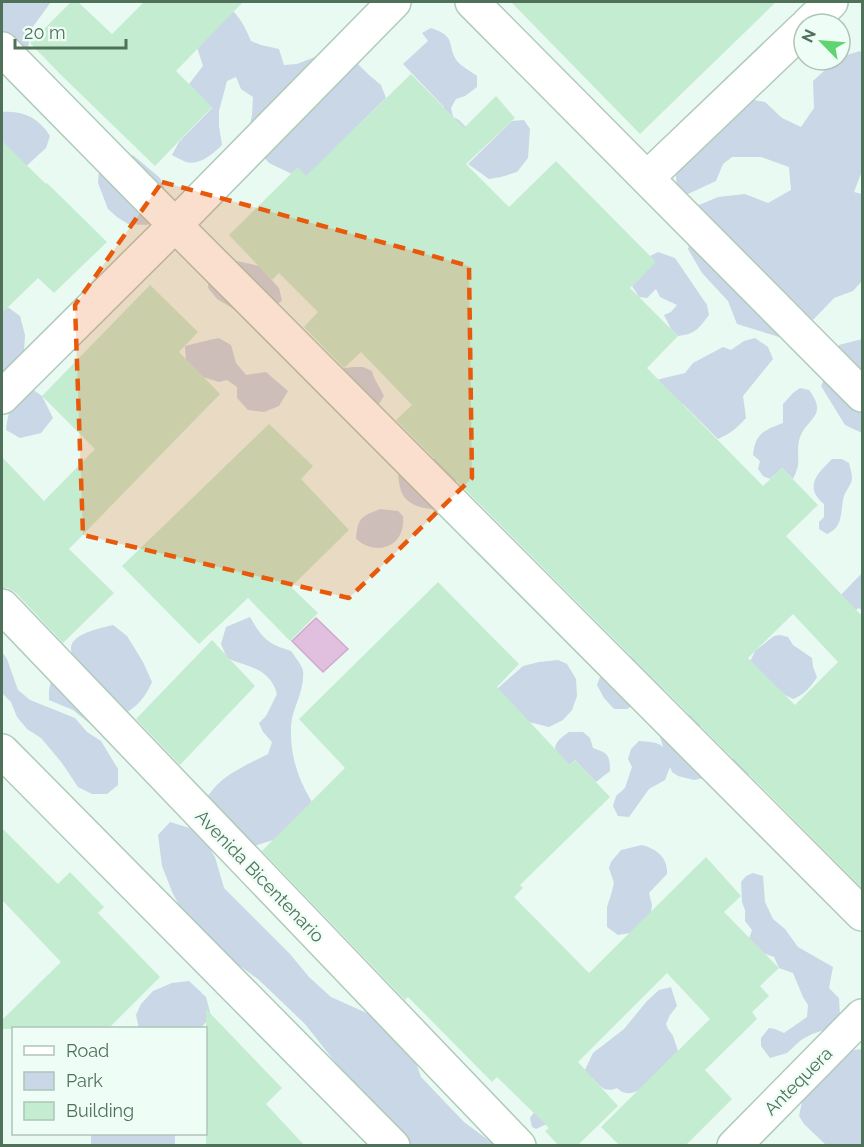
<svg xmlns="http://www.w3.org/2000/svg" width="864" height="1147" font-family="Raleway,sans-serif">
  <rect width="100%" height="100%" fill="#e9faf2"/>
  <path fill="#c9d7e6" d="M2,2H51L32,28L25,61L2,73Z
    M214,2C233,2 245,26 251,41L261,45L279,49L284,65L297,64L325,53L357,63L369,75L381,85L386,98L335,148L315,185L269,163L247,138L252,115L253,97L241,89L236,77L227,81L219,111V126L222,145C213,154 199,166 186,162C181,160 176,157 172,155L179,142L212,108L189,84L203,66L196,44L201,8Z
    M431,28C458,37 446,45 457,61C462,67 471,71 477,76V87L465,96L456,99L451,108L453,117L459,120L466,127L457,135L425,126L444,107L403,64L428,41L422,33Z
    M860,51L862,53V171L854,192L862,194V281L853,291L834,298L814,319L779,337L737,324L728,301L702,273L688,249L699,205L718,197L745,194L768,203L791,190L789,167L761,157H732L723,164L716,181L688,194L677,188L673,143L717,94L765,102L782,118L801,127L814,108L813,81L836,60H840V57Z
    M2,112C23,110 39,118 50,136L46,148L21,171L2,173Z
    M524,120L530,129L528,158L517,172L501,177L489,179L468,164L512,121Z
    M122,152L134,156L160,178L165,190L169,205L165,216L147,225L128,224L117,217L108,209L98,183L99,170Z
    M658,252L675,258L707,305L709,315C699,328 696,334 678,336L671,329L664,315L671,312L677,305L660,297L656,289L647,298L639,297L632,286L655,262L650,256Z
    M219,257L259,266L279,288L282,301L265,311L234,309L217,299L208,288L209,268Z
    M2,306L9,308L20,316L25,335L24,351L2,379Z
    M219,338L231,345L236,363L246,375L266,372L288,391L279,406L264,412L248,410L237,398V387L227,380L219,382L203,377L186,360L185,346L209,340Z
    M755,338L768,347L773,359L743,396L746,418C737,428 730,434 718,439L683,404L659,428L647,387L660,379L685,373L693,363L723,347L731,350L744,341Z
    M862,339V433L845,425L821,386L839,345Z
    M354,367H363L372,371C374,380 380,387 384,396L379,404L372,410L338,384L344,368Z
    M800,388L809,390C830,418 804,418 799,441C797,449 799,457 798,465C797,470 795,475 793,479L782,468L770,479L763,476L758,469L760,461L753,455C755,434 764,430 783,423V404L793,393Z
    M32,389L42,396L53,418L41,433L20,438L6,430C9,407 11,402 32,389Z
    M452,441L481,452L453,484V511C437,509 413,511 403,495C400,490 399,482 398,476L409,460L425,467Z
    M832,459H842L849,463C850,468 852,473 852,478C852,484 846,490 844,496C840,511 844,527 827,534L819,529V522L824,517V504C803,487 818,473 832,459Z
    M380,509L398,511L403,516C406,547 377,557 356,539C358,518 360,517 380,509Z
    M862,573V610L859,608L851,613L838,598Z
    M250,617C262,638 267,644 291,651C295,657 302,665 303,671C305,691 292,708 291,726C290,755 297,777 312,802L289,835L254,846L235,863L203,800C210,795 213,788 219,783C232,771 252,762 268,754L272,742L263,732L259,723L266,716L277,694C269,667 249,668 227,658L221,644L226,627Z
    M113,625L127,636L143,662L152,682C139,712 119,719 89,723L73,710L49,700V691L52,674L74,659C73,656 71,653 71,649C70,634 101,628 113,625Z
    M780,635L788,637L793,645L812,658L813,667L817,677C811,687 804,695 793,699L785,695L749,664L755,651L774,636Z
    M2,652L7,659L18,690L30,700L75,718L87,732L101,741L118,769V785L107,794H92L78,787L62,763L41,738L27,729L17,717L11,702L2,693Z
    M631,656L664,690L666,698L651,695L627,709H614L604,698L597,685L604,666L626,657Z
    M558,660L567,664L576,679L577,696L572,710L563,720L549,727L529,722L481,703L523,666L539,662Z
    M694,710L712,714L697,730L729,763L766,726L750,773L736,785L704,778L694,780L678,776L672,772L670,767L665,780L649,789L629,817L618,816L613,806L616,796L625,788L632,767L628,759L631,749L639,741C647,742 657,741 663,747L658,730L684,717L688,716Z
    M569,732H583L590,738L593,748C608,753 610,755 610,771L596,782L575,760L564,770C555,750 548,746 569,732Z
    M170,822L199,831L215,857L224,888L290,954L309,977L331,997L389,1023L411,1049L421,1077L464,1122L495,1145H409L386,1121L367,1096L343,1072L305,1024L259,980L209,943L188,921L173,894L162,866L158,835Z
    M642,845C656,849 668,857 667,874L649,893L652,905L651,912L630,933L618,935L607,927V907L611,895L614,883L609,868L611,862L621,850Z
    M753,873L763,876L765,902L773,919L785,929L798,947L833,967L829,988L839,998L840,1016L830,1028L812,1034L801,1040L787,1053L770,1058L761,1046V1038L769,1028L775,1029L784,1033L807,1017L808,1005L803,997L793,973L779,968L774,957L763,953L749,939L752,930L745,921V910L742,902L741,882L746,876Z
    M189,981L206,997L211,1016L201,1028H139L136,1015L141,1004L153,991L172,983Z
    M671,987L677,1006L670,1015L666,1024L668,1029L673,1036L678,1051L639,1090C631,1094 624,1095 617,1088C605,1093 600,1087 593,1078L559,1118L536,1129L532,1127L530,1118L535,1111L583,1074L593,1053L624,1029L647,1001L659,990Z
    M862,1049V1145H826L804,1124L799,1116L809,1070L824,1054Z
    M93,1134H175V1144L174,1146L91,1145V1136Z"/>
  <path fill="#e1c0df" stroke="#d2a8ce" stroke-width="1.5" d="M316,618L348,649L323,672L292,641Z"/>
  <path fill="#c4ecd1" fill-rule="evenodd" d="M71,2H78L112,34L144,2H243L176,71L212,107L155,166L62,76L30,43Z
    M511,2H776L640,134Z
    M411,74L464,128L496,96L515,118L466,164L509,207L556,161L656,262L630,288L678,336L647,368L763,486L782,468L818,505L786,536L862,616V888L396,420L412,405L361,352L344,368L304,327L318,312L279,273L272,280L229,235L298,167L306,176ZM793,614L838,662L795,705L748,658Z
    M2,141L46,184L47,183L107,242L54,293L38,278L2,313Z
    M150,285L198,332L179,352L220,394L69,549L114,593L63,643L16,593L8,588H2V457L44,501L95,449L42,396Z
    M269,424L313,466L301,479L349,530L291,587L318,613L290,641L248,598L199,644L122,566Z
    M438,582L519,664L497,687L570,765L575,760L610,797L520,885L523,888L514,897L589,973L706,857L741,896L724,912L779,968L760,986L769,996L752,1012L757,1019L705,1070L732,1099L685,1146H620L601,1127L710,1019L667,973L578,1062L618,1106L577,1146H559L545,1131L549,1128L497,1077L492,1082L408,997L405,1000L262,851L345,768L299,719Z
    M212,640L255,686L180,765L136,719Z
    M2,828L58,884L70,872L104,907L98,913L160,977L108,1029H2V1020L61,962L2,900Z
    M206,1009L282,1088L266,1104L305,1146H206Z"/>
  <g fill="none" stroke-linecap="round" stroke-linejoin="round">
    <defs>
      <path id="minor" d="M472,2L862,395
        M808,24L831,2
        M2,49L175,225L862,914
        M647,178L804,28
        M2,397L175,225L394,2
        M2,606L519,1146
        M2,751L393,1146
        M734,1146L862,1016"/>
    </defs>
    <use href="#minor" stroke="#b0cbba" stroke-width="36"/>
    <use href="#minor" stroke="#fff" stroke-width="33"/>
  </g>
  <path fill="#e8590c" fill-opacity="0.2" stroke="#e8590c" stroke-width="4.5" stroke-dasharray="12 8" stroke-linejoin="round" d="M162,182L469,266L472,478L349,598L83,535L75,305Z"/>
  <g text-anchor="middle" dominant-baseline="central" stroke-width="5" stroke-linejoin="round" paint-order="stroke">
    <g font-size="18" fill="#507159" stroke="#effdf7">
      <text transform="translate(260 876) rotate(46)">Avenida Bicentenario</text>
      <text transform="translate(798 1081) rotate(-45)">Antequera</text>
    </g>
  </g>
  <rect width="864" height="1147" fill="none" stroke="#507159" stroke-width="6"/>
  <rect x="12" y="1027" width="195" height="108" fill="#effdf7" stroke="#afc5b8" stroke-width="1.5"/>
  <rect x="24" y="1046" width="30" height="9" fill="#ffffff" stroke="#afc5b8" stroke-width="1.5"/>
  <text x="66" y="1057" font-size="18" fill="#507159">Road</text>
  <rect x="24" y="1072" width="30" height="18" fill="#c9d7e6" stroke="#afc5b8" stroke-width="1.5"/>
  <text x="66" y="1087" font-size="18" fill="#507159">Park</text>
  <rect x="24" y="1102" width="30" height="18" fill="#c4ecd1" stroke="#afc5b8" stroke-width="1.5"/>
  <text x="66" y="1117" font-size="18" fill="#507159">Building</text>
  <g transform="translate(822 42) rotate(295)"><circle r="28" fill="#effdf7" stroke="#afc5b8" stroke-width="1.5"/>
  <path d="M0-4.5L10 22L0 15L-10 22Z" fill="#5fd470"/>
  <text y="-9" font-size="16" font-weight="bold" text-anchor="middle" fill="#507159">N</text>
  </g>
  <path d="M15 39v9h111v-9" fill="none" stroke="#507159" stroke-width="3"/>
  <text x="24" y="39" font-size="18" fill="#507159" stroke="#effdf7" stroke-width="4.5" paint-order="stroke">20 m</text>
</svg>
